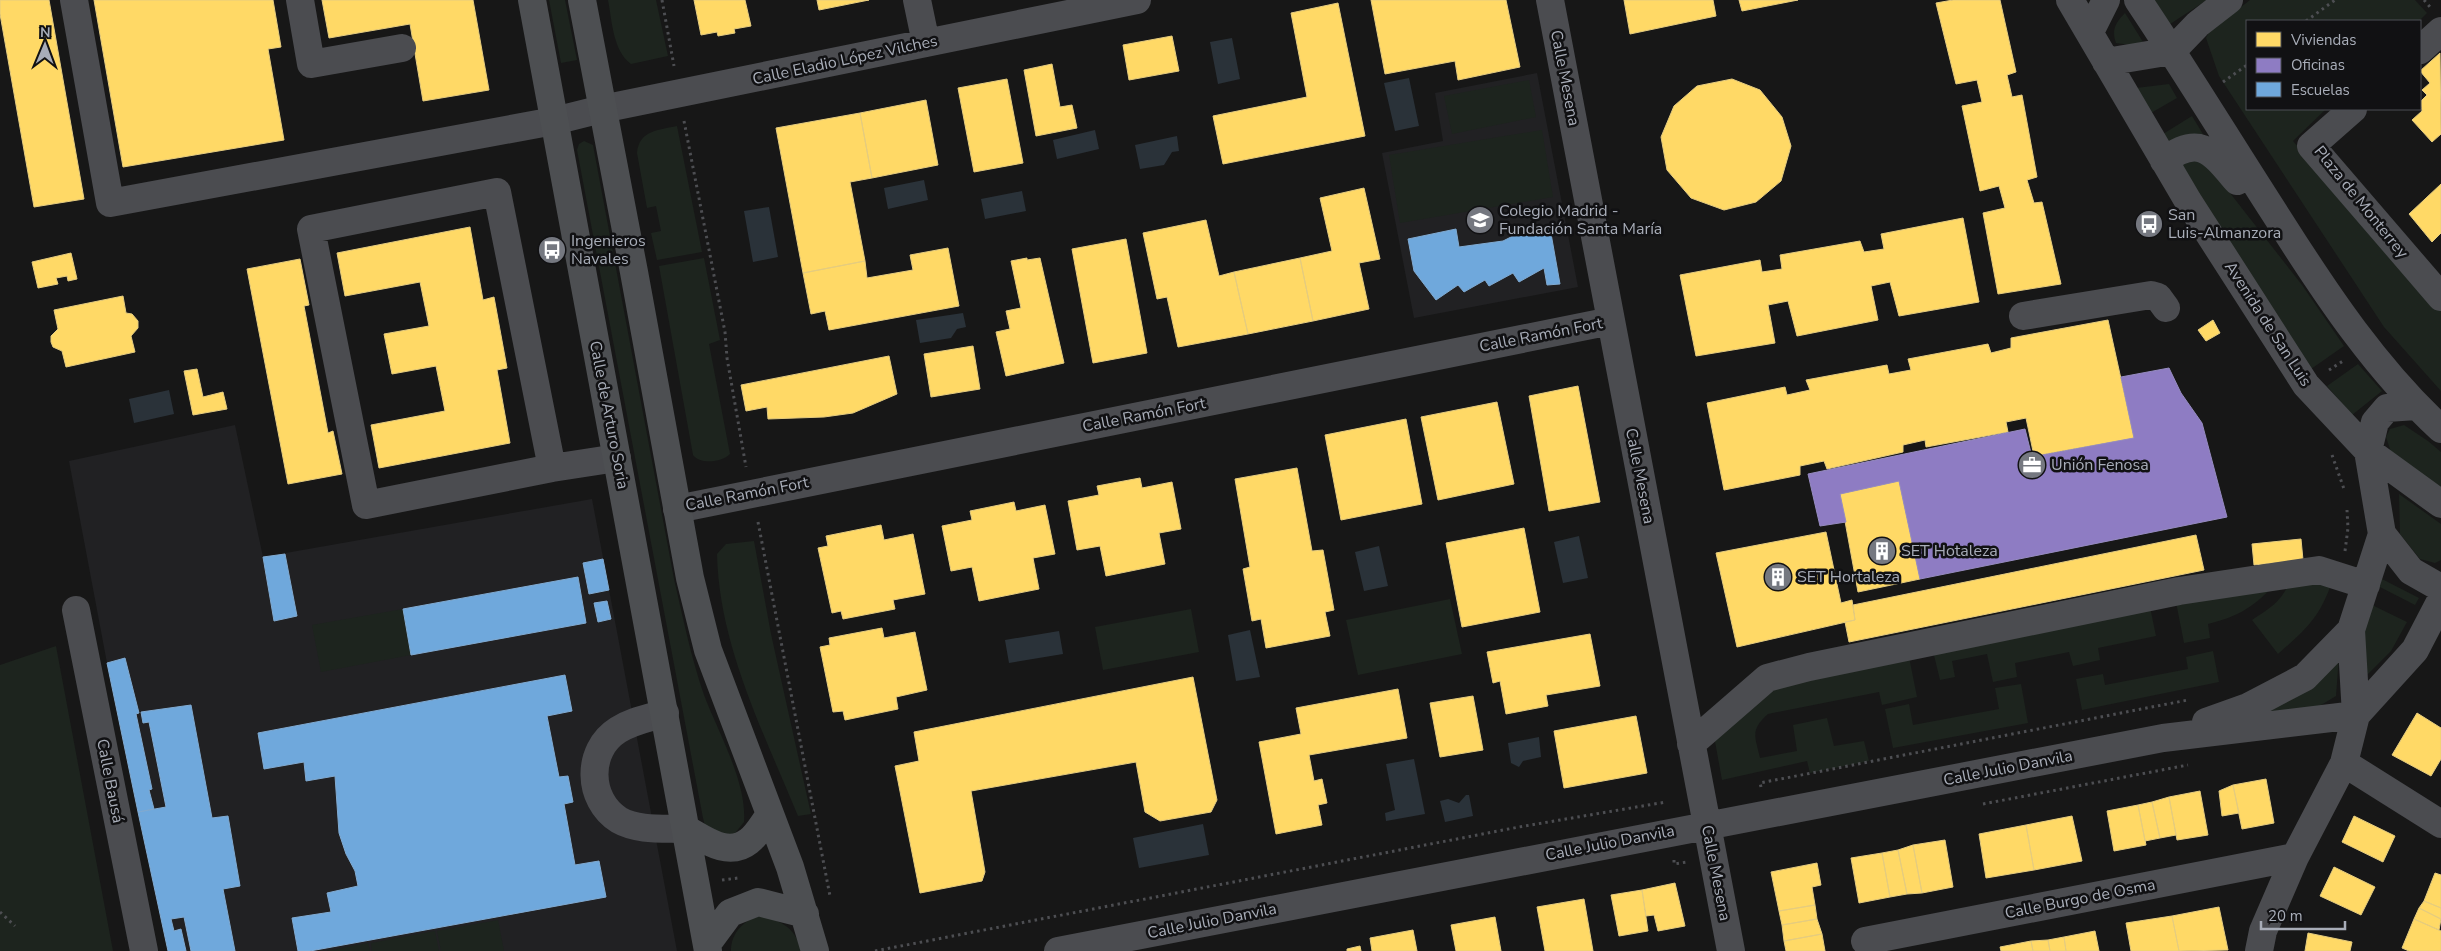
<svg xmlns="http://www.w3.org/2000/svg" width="2441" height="951" font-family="'Nunito Sans',sans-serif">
  <rect width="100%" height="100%" fill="#171717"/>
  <path fill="#212123" d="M1537,73L1578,287L1414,318L1382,153L1443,141L1435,93Z
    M235,425L263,557L592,499L677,951H168L107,663L69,461Z"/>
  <path fill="#1d241e" d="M549,0H565L577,60L561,63Z
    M608,0H656L668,56L631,64C613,51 612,21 608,0Z
    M2151,0H2207L2167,26Z
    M2250,0H2415L2427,13L2419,21H2247V109H2326L2293,141L2441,311V391L2384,327L2219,76L2206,38L2209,32Z
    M2125,13L2143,42L2130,45L2116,43C2111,30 2116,22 2125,13Z
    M1529,80L1536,117L1452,134L1444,96Z
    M2169,84L2177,98L2151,113L2136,88Z
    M2192,116L2209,144L2171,147L2163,134Z
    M677,126L702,252L657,260L651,233L661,231L656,206L647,208L637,153C639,130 659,130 677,126Z
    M1542,130L1553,197L1400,223L1389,155Z
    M584,141L593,145L674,579C683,618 691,657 704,695C718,732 747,782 744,822L732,837L705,826L703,818L577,150L579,144Z
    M2192,153L2212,170L2302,285L2344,346L2311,369L2179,164Z
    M704,258L720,340L709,344L730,454C723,462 700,465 693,455L659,266Z
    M2358,364L2382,391L2352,415L2327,386Z
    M2404,425L2428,441L2441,452V488L2392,455L2386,437L2390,429Z
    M2399,494L2441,524V560L2435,563L2420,559L2400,534Z
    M754,541L771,634L811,814L798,816C764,733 719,646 717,554L726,544Z
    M2382,579L2419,598L2415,605L2378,586Z
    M2332,582C2319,619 2306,629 2278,654L2252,620C2267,610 2281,602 2288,585Z
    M2273,587C2250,609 2239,616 2208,624L2210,638L2184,643L2176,602Z
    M1450,599L1462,654L1358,675L1346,620Z
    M2370,604L2407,622L2391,651L2362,680L2359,637Z
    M2150,607L2156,636L2098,648L2100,660L2073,666L2069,652L2015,663L2017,677L1993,682L1987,654L1952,661L1955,677L1940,680L1933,651Z
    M403,609L411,655L321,672L312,625Z
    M1191,609L1199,652L1103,670L1095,627Z
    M56,646L113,951H0V665Z
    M2213,651L2219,682L2082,710L2076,679L2103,674L2105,685L2188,669L2186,657Z
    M2339,656L2336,696L2316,708L2248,722Z
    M1909,657L1917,697L1882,705L1879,692L1768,714C1750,730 1755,736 1760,758L1797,751L1793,725L1827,718L1834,746L1864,741L1869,761L1810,773L1807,761L1722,780L1714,736L1773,688Z
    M2021,684L2028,723L1893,748L1885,709L1909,704L1913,725L1999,709L1995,688Z
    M761,916C782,921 796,928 801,951H731C731,933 744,919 761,916Z
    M498,920L504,951H441L437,931Z
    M435,931L439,951H372L371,943Z
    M368,943L370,951H327Z"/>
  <path fill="#2a3239" d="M1232,38L1240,79L1218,84L1210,42Z
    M1409,78L1419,126L1395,131L1384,83Z
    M1095,130L1099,149L1057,159L1053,140Z
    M1177,136L1179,151L1172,152L1164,165L1140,169L1135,145Z
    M924,180L928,200L888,209L884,188Z
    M1022,191L1026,211L985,219L981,199Z
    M769,207L778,257L753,262L744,211Z
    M963,313L966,327L957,329L951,338L920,343L916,320Z
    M169,390L174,414L134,423L129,399Z
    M1579,536L1588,578L1563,583L1554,542Z
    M1379,546L1388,586L1364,591L1355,552Z
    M1250,630L1260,677L1236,681L1228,635Z
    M1059,631L1063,654L1009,663L1005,640Z
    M1539,737L1541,757L1523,761L1519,767L1511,763L1508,743Z
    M1414,759L1425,814L1386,821L1385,813L1395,810L1386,764Z
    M1466,795H1469L1473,816L1445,822L1440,801L1448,799L1459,803Z
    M1203,824L1209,855L1139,868L1133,838Z"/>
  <path fill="#ffd966" stroke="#e5cc7f" d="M0,0H49L84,199L34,207L0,14Z
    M94,0H273L281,47L268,49L284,140L123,167Z
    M322,0H473L489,90L423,101L410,24L329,38Z
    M694,0H745L751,26L734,29L735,33L718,36L717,32L701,35Z
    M817,0H869L819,10Z
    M1371,0H1506L1520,67L1458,80L1455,61L1385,74Z
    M1624,0H1713L1716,16L1630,34Z
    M1739,0H1798L1742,11Z
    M1953,0H2000L2016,72L2007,75L2012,97L2022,95L2037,177L2027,180L2034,203L2042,202L2061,284L1998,294L1983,213L2005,208L1999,186L1980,191L1962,106L1982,102L1977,80L1956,84L1936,3Z
    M1338,3L1365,136L1223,164L1213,116L1307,97L1291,13Z
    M1172,36L1179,71L1129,80L1123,45Z
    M2440,53L2441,134L2432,142L2412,120L2422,111L2420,102L2427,95L2422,90L2430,83L2420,71Z
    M1052,64L1060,107L1072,105L1077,128L1036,136L1024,70Z
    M1007,79L1023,163L974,172L958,88Z
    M1732,79L1760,90L1782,117L1791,146L1781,181L1756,202L1724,210L1691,198L1667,170L1661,137L1674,106L1697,86Z
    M926,100L938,165L872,178L860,113Z
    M860,113L872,178L850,182L865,261L803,273L776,128Z
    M2441,184V233L2432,242L2409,214Z
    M1364,188L1380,259L1359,263L1369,309L1313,321L1300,258L1332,251L1320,198Z
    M1963,218L1979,302L1899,316L1890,282L1871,286L1878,320L1797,336L1788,301L1768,305L1775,343L1696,356L1680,275L1760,260L1762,272L1782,269L1780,255L1860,241L1864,252L1884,249L1881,234Z
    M1206,220L1219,276L1234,272L1248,334L1178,347L1167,297L1157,299L1143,233Z
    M470,227L483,300L494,297L507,368L497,370L510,443L379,468L371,425L445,411L436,366L392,374L384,334L429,326L420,282L345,296L337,253Z
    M1126,239L1147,353L1093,363L1072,249Z
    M948,248L959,306L829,330L825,311L811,314L803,273L865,261L867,278L913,270L910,255Z
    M71,253L77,279L68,281L67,276L56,278L58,284L38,288L32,262Z
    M1027,258V260L1040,258L1064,363L1006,376L996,332L1010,329L1006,311L1021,308L1011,261Z
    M1300,258L1313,321L1248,334L1234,272Z
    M300,259L309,305L304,306L328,433L333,431L342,474L288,484L247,269Z
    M123,296L126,313L132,314L138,321V328L131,336L135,352L66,367L62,351L53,347L51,342V336L58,329L54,310Z
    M2108,320L2134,438L2034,456L2026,418L2006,422L2008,432L1926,447L1925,440L1903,445V452L1827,469L1824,461L1800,466V475L1724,490L1707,403L1785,387L1787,395L1810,390L1806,380L1887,365L1889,374L1911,370L1908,359L1988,344L1991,353L2011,348V338Z
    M2213,320L2220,333L2206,341L2198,330Z
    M973,346L980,389L931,397L924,354Z
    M889,356L897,394L853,413L824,417L768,419L767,407L746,411L741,385Z
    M197,369L203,397L223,392L227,409L193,415L184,371Z
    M1578,386L1600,502L1549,511L1529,396Z
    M1497,402L1514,484L1438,500L1421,417Z
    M1406,419L1422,504L1341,520L1325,435Z
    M1297,468L1312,551L1323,550L1334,610L1325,612L1330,636L1266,648L1261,619L1252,621L1243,569L1250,567L1235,479Z
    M1140,478L1142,488L1172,482L1181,529L1159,533L1165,564L1106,576L1100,546L1077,550L1068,501L1099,495L1097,486Z
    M1899,481L1920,579L1858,592L1840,494Z
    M1014,502L1016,511L1045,505L1055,554L1033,558L1039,589L979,601L972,567L951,571L942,526L972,520L970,511Z
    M881,525L884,540L913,534L925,594L893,600L895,609L843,619L841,611L832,613L818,548L828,546L826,536Z
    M1524,528L1540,612L1462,627L1446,543Z
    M1826,532L1841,603L1852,600L1855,620L1737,647L1716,553Z
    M2196,535L2204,570L1849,642L1845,622L1855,620L1853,605Z
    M2301,539L2303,560L2254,565L2252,544Z
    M882,628L884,638L915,632L927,690L896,697L898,709L845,720L843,711L833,712L820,647L830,645L829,638Z
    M1590,634L1600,686L1546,695L1548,706L1506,714L1500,681L1493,683L1487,652Z
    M1193,677L1217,800L1211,812L1160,821L1145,812L1136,762L971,791L985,872L982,881L920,893L895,766L919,761L914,732Z
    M1398,689L1407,738L1309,755L1314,781L1322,779L1327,803L1318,805L1322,825L1276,834L1259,742L1301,734L1296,708Z
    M1473,696L1483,750L1440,757L1430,703Z
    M2417,713L2441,728V759L2431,776L2392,755Z
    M1636,716L1647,773L1564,788L1554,731Z
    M2266,779L2274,823L2242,829L2233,785Z
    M2233,785L2239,813L2222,816L2219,791Z
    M2200,791L2208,835L2177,840L2169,797Z
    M2169,797L2176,835L2160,838L2152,802Z
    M2152,802L2160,838L2145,841L2138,805Z
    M2138,805L2146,845L2114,851L2107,811Z
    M2072,816L2082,861L2034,870L2026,825Z
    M2354,816L2395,836L2383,862L2342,842Z
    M2026,825L2034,870L1986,878L1979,834Z
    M1945,840L1953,887L1922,893L1913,845Z
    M1913,845L1922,893L1907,894L1898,850Z
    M1898,850L1907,894L1890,897L1882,853Z
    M1882,853L1890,897L1859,903L1851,858Z
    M1817,863L1821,885L1812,887L1815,905L1779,911L1771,872Z
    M2334,867L2375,887L2361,915L2320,896Z
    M2435,873L2441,875V908L2424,901Z
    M1675,883L1685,926L1658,931L1654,915L1646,916L1642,890Z
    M1642,890L1648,931L1619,936L1611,895Z
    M1584,899L1593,951H1545L1537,907Z
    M2424,901L2441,908V919L2419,908Z
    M1815,905L1817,919L1782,925L1779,911Z
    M2219,907L2228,950L2179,951L2172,916Z
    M2419,908L2441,919L2439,930L2414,919Z
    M2172,916L2179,951H2131L2126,923Z
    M1495,917L1501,951H1456L1451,925Z
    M1817,919L1822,934L1784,941L1782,925Z
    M2414,919L2441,931V951H2409L2402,948Z
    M1413,930L1417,951H1372L1370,938Z
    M2095,931L2099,951H2066L2064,937Z
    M2308,933L2352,942L2350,951H2305Z
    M1822,934L1825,951H1786L1784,941Z
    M2064,937L2066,951H2050L2048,940Z
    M2048,940L2050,951H2033L2031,941Z
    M2031,941L2033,951H2001L2000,947Z
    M1360,946L1361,951H1347V949Z"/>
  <path fill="#8e7cc3" stroke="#968bc0" d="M2169,368L2181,393L2202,423L2227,517L1920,579L1899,481L1840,494L1846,522L1820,526L1808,474L2025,429L2032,457L2134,438L2121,377Z"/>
  <path fill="#6fa8dc" stroke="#80aad1" d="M1550,228L1560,284L1547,285L1544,268L1519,282L1513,273L1489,286L1485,280L1464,292L1458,285L1436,300L1414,271L1408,239L1456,229L1459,247L1503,241L1517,234Z
    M285,554L297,616L274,621L263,557Z
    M603,559L609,590L589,594L583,563Z
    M578,577L586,623L411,655L403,609Z
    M607,601L611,619L598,622L594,603Z
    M125,658L139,713L136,714L152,789L149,790L154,809L138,812L107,663Z
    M565,675L572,711L547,716L559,777L568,776L573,802L564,804L575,865L599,861L606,897L310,951H298L292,918L331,912L327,893L358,886L355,871L346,854L339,833L335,776L306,781L304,762L264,769L258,733Z
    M191,705L212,818L228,816L240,886L223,889L235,951H191L184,917L171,919L174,931L181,929L186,951H168L138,812L166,807L149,722L143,723L141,712Z"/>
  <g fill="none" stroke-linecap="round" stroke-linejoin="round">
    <path stroke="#4d4e52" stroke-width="3" stroke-dasharray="2.5 4" stroke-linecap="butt" d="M662,0L674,66
      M2424,0L2430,7
      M2306,21L2335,0
      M2223,82L2247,65
      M684,121L725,332L727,358L746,467
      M2329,370L2343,361
      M2332,455L2344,489
      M758,522L830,896
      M2345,551L2348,528L2347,510
      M1761,787L1760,783L2188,700
      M1983,804L2188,765
      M1674,860V864L1687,862
      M722,880L738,878
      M0,912L15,926
      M875,951L1519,827L1666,802"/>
    <path stroke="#4b4c50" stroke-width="28" d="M74,0L110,203L554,121L602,109L1137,0
      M300,0L311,64L402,48
      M917,0L926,43
      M1550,0L1731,951
      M2070,0L2188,201L2306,385L2368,451L2441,504
      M2138,0C2187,73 2233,149 2281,223C2328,297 2377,370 2441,429
      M2090,32L2106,0
      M2420,50L2441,31
      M2106,62L2172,51L2198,24L2229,0
      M2353,109L2311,146L2441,297
      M2164,161C2200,133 2213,153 2237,181
      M2023,316L2151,295L2158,297L2166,308
      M552,468L366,505L311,229L497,192L552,468L617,458
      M677,509L1611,321
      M2382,534L2411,571L2441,588
      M76,610L144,951
      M665,713C649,718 632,721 618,730C586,750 587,800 619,820C638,831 665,828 686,829
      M2206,722L2248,707L2305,677L2351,630L2382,534L2368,451L2375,422L2387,408L2416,406
      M1691,744L1767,678L1809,667L2179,591L2319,570L2366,585
      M2344,763L2441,824
      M1865,941L2295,857
      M1058,951L2163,738L2356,715L2415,650L2441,600
      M2259,951L2263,931L2295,857L2344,763L2356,715L2351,630"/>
    <path stroke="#4d4f52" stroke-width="28" d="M532,0L708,951
      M582,0L634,272L690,578L708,650L790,867L815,951
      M686,829C704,839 728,858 749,841C757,835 763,824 769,816
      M707,944L730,913L758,902L805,914"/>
  </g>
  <defs>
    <symbol id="school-disc" viewBox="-11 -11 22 22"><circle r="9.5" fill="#757880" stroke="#111113"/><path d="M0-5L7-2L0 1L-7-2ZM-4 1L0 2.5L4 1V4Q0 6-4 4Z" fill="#fff"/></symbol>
    <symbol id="bus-disc" viewBox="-11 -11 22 22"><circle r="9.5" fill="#757880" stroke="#111113"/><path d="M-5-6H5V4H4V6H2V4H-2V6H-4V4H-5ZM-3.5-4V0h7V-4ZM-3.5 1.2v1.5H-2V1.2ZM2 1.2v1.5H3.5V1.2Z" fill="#fff"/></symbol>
    <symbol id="office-disc" viewBox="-11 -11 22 22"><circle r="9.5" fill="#757880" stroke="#111113"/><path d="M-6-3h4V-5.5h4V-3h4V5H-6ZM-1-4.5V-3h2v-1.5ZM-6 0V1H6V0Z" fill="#fff"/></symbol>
    <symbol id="building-disc" viewBox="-11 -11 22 22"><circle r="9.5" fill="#757880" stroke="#111113"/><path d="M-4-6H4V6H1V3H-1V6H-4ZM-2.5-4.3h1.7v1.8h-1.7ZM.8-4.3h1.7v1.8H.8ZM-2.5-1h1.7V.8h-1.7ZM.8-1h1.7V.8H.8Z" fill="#fff"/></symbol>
  </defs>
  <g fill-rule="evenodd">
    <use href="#school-disc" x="1464" y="204" width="32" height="32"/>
    <use href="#bus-disc" x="2133" y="208" width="32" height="32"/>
    <use href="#bus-disc" x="536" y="234" width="32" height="32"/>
    <use href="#office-disc" x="2016" y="449" width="32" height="32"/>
    <use href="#building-disc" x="1866" y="535" width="32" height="32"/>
    <use href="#building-disc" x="1762" y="561" width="32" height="32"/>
  </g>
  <g text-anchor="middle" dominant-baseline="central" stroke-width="5" stroke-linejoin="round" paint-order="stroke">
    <g font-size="16" fill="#a8adb8" stroke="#111113">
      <text transform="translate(845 60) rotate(-12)">Calle Eladio López Vilches</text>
      <text transform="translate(1565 78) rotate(79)">Calle Mesena</text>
      <text transform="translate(2361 202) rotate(51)">Plaza de Monterrey</text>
      <text transform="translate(2268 324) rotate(57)">Avenida de San Luis</text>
      <text transform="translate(1541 335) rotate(-11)">Calle Ramón Fort</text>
      <text transform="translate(609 415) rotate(79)">Calle de Arturo Soria</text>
      <text transform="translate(1144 415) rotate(-11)">Calle Ramón Fort</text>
      <text transform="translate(1640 476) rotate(79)">Calle Mesena</text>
      <text transform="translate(747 494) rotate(-11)">Calle Ramón Fort</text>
      <text transform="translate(2008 768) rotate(-11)">Calle Julio Danvila</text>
      <text transform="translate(110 781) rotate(79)">Calle Bausá</text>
      <text transform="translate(1610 843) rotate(-11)">Calle Julio Danvila</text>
      <text transform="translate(1716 873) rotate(79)">Calle Mesena</text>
      <text transform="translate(2080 899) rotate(-11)">Calle Burgo de Osma</text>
      <text transform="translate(1212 921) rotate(-11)">Calle Julio Danvila</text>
    </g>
    <g font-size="16" fill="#a8adb8" stroke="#111113" text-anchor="start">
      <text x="1499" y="211">Colegio Madrid -<tspan x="1499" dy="18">Fundación Santa María</tspan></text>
      <text x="2168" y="215">San<tspan x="2168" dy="18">Luis-Almanzora</tspan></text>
      <text x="571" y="241">Ingenieros<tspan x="571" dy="18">Navales</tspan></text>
      <text x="2051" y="465">Unión Fenosa</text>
      <text x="1901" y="551">SET Hotaleza</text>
      <text x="1797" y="577">SET Hortaleza</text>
    </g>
  </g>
  <rect x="2246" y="20" width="175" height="90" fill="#111113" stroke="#4d4f55"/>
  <rect x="2256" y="32" width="25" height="15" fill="#ffd966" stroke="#4d4f55"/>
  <text x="2291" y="45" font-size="15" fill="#a8adb8">Viviendas</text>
  <rect x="2256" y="58" width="25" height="15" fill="#8e7cc3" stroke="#4d4f55"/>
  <text x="2291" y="70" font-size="15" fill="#a8adb8">Oficinas</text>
  <rect x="2256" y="82" width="25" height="15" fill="#6fa8dc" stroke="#4d4f55"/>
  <text x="2291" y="95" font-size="15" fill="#a8adb8">Escuelas</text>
  <g transform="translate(45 45) rotate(1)" stroke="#111113" stroke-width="4" paint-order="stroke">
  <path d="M0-4L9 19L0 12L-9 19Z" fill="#a8adb8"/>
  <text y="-8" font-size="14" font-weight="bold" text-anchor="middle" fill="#a8adb8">N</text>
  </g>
  <path d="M2261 921v8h84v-8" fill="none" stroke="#a8adb8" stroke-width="2.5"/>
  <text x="2268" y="921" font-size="15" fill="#a8adb8" stroke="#111113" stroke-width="4" paint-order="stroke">20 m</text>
</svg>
